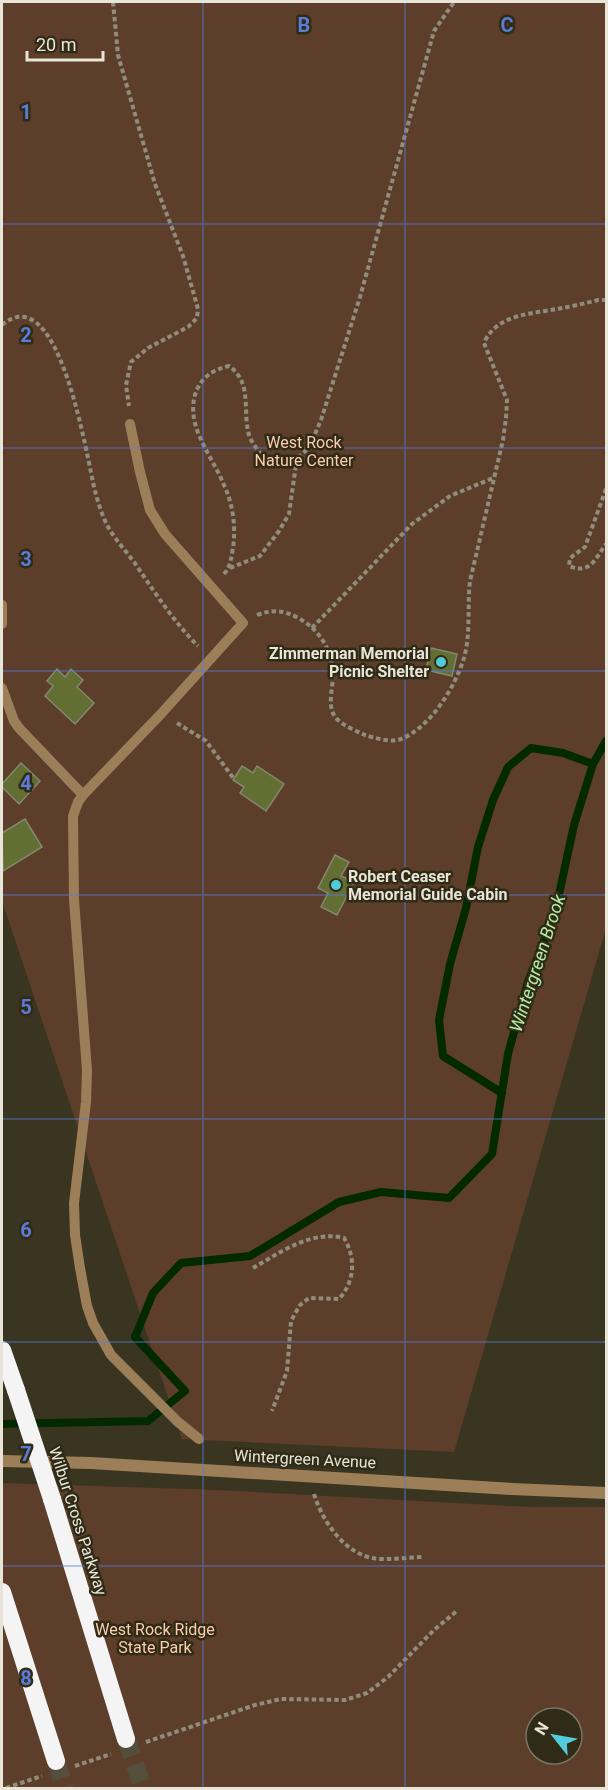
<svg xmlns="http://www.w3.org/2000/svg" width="608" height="1790" font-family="Roboto,sans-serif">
  <rect width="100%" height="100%" fill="#3a3520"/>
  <path fill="#5d3e2b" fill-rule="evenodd" d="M2,2H606V928L454,1452L182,1439L2,901Z
    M2,1483L218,1490L529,1507H606V1788H2ZM536,1718H572V1754H536Z"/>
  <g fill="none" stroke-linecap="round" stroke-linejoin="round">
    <path stroke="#032900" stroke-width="8" d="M502,1093L443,1056L439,1020L450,964L466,908L478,847L493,800L508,767L531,748L563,753L593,764
      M2,1424L148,1421L185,1391L135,1337L153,1293L181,1263L250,1256L339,1202L381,1192L449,1198L492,1154L508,1054L528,982L555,913L574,825L593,764L606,741"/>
  </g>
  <path fill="#636e33" stroke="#838871" stroke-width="1.5" d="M431,648L457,654L452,676L426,670Z
    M57,669L65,677L71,669L83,680L77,687L94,703L75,724L45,696L53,686L47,681Z
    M21,763L40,781L19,804L2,787V784Z
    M242,766L253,773L257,766L284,784L266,811L240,793L244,787L233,780Z
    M25,819L42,847L3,871L2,833Z
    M335,855L349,862L341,876L354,882L337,915L321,907L328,893L318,888Z"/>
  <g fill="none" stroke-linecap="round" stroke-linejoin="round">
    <path stroke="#544f3c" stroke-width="18" stroke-dasharray="18 9" stroke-linecap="butt" d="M126,1739L143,1788
      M56,1761L65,1788"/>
    <path stroke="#918d7c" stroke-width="4" stroke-dasharray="4.5 3" stroke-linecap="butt" d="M113,2L118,55L155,184L183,256L198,309L197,318L188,327L148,348L131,362L126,385L129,406
      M2,325C60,276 87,460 95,491C98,502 102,515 107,525C114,538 125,550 134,562C154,591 173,621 198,646
      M606,489L585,547L570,558L569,566C590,575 595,559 606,544
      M230,568L260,556L279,531L289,514L297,458
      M224,574C231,566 231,558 233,548C236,527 233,504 224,485C217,468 206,452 199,435C186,405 194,373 229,366C253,383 242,410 249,435C252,444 261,454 267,462L279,463L297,458L309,448L321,420L360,297L434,31L454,2
      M257,615C273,609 285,610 300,619C320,630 333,652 333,675C333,689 326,708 337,719C344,726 356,731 365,735C375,738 390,743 401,739C431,727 455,687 464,658C471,633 467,607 470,581L503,440L506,418L507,400L484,343C497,313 533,314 562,308C574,306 586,303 598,300H606
      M312,628L412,524L450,496L493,478
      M177,723L206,741L234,779
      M253,1268C281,1252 311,1230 344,1238C356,1258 355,1281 339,1299L309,1298L300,1305L291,1321L287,1371L272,1411
      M314,1494C322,1520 343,1552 372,1558C388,1561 408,1557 424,1557
      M146,1742L255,1705L281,1699L345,1700L367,1693L388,1677L434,1630L458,1610
      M75,1766L111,1754
      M6,1788L42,1776"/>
    <path stroke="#9c7f59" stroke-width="10" d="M130,424L140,472L150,510L165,534L243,623L160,715L83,795L78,802L73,816L74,900L87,1070L86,1102L74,1203L75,1235L80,1268L87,1306L93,1323L111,1355L178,1422L199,1439
      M2,605V624
      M2,688L14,721L19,728L83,795"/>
    <path stroke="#9c7f59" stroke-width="12" d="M2,1461L91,1463L512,1489L606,1493"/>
    <path stroke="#f4f4f4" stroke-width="18" d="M2,1350L16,1390
      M52,1499L126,1739
      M2,1592L56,1761"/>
    <path stroke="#f4f4f4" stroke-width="18" d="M16,1390L52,1499"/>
  </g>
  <path fill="none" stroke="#5a7bd8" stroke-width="1.5" stroke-opacity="0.55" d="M203,2V1788M405,2V1788M2,224H606M2,448H606M2,671H606M2,895H606M2,1119H606M2,1342H606M2,1566H606"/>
  <g fill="#52cbda" stroke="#302b16" stroke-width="2">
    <circle cx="441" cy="662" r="6"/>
    <circle cx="336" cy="885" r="6"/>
  </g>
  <g text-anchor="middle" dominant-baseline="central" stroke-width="5" stroke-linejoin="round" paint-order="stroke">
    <g font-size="16" fill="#fdccaf" stroke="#302b16">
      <text x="304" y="442">West Rock<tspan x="304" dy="18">Nature Center</tspan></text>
      <text x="155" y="1629">West Rock Ridge<tspan x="155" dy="18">State Park</tspan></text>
    </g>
    <g font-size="16" font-weight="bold" fill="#e8e5d8" stroke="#302b16" text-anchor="end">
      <text x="429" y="653">Zimmerman Memorial<tspan x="429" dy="18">Picnic Shelter</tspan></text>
      <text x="348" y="876" text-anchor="start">Robert Ceaser<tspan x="348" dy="18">Memorial Guide Cabin</tspan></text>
    </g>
    <g font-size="16" fill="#e8e5d8" stroke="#302b16">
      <text transform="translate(305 1459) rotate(3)">Wintergreen Avenue</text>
      <text transform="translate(78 1521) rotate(72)">Wilbur Cross Parkway</text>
    </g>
    <g font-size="18" font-style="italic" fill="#b1eca5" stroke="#302b16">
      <text transform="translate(537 963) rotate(-72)">Wintergreen Brook</text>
    </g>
  </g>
  <g font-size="20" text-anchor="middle" font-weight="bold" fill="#5a7bd8" stroke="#302b16" stroke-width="5" stroke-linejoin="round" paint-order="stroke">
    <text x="304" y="32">B</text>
    <text x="507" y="32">C</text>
    <text x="26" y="119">1</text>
    <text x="26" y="342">2</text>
    <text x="26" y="566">3</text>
    <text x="26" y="790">4</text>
    <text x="26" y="1014">5</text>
    <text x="26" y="1237">6</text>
    <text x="26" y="1461">7</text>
    <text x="26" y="1685">8</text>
  </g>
  <rect width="608" height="1790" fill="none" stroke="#e8e5d8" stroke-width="6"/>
  <g transform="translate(554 1736) rotate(301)"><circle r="28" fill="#302b16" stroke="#7a7564" stroke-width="1.5"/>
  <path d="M0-4.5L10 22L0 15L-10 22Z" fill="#52cbda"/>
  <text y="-9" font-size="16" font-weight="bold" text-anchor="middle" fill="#e8e5d8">N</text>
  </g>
  <path d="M27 51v9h76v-9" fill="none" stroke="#e8e5d8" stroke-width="3"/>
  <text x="36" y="51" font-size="18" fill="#e8e5d8" stroke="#302b16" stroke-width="4.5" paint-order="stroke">20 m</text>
</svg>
